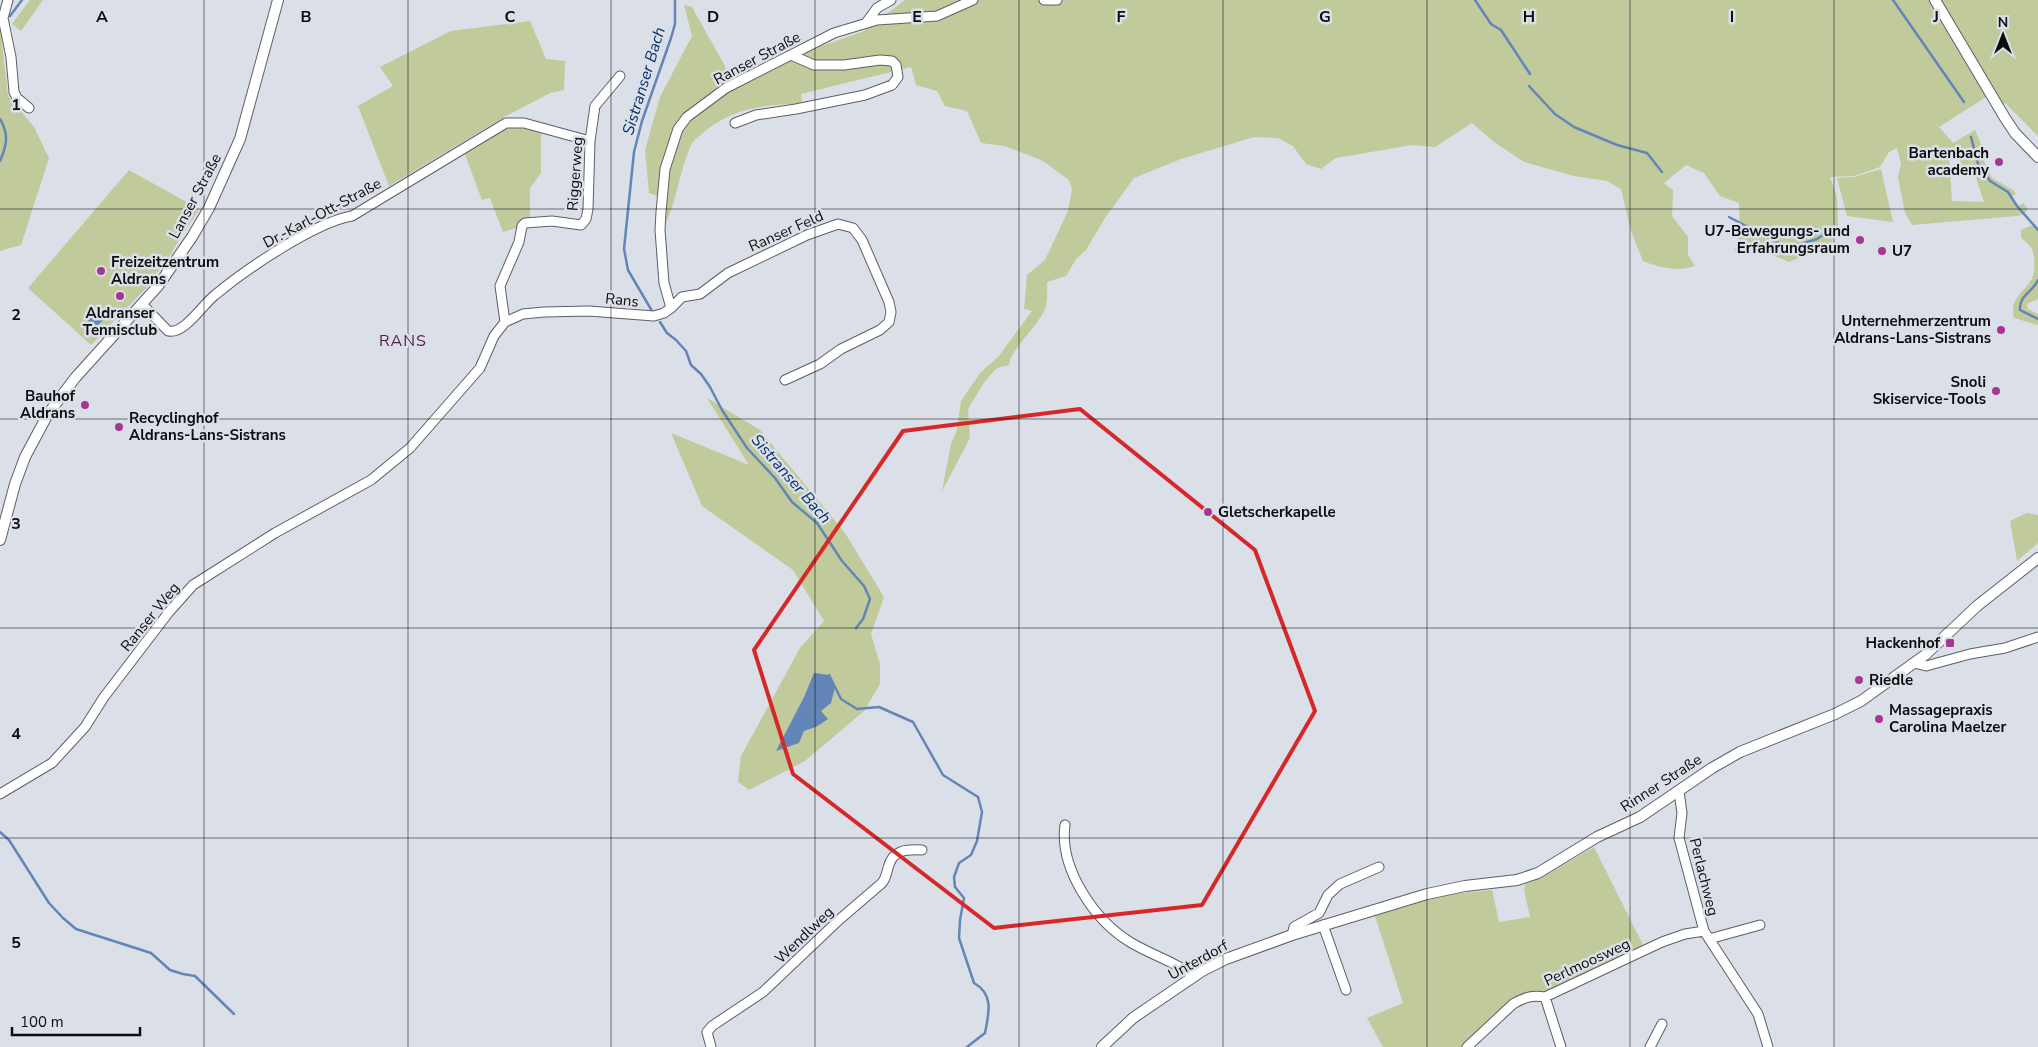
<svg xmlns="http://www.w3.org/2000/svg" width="2038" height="1047" font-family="'Nunito Sans',sans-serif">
  <rect width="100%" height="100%" fill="#dbdfe7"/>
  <path fill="#c0ca9b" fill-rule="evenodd" d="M30,0H43L21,31L12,24Z
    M905,0H2038V136L2006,104L1986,97L1939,127L1953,143L1975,130L1982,146L1978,148L1992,178L2013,190L2016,194L2012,196L2018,206L2023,203L2028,209L2024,214L2017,216L1912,225L1905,213L1898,177L1901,163L1897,148L1889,152L1880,167L1854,176L1830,177L1837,197L1838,225L1834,238L1830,245L1789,262L1756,248L1734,251L1740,234L1739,203L1720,196L1704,173L1686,165L1664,183L1673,190L1672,216L1688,237V255L1695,266C1677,272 1661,268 1643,261L1631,231L1621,189L1607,181L1574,176L1524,162L1494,142L1472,123L1435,147L1412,145L1336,158L1321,169L1306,164L1293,146L1278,138L1254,137L1181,159L1134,178L1105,218L1086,250L1076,259L1066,276L1047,282C1047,290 1048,301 1045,309C1038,326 1010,350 1009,365L997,368L985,381L968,409L970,438L942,491L951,444L957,430L961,401L980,373L999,356L1032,311L1024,309L1027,275L1045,260L1068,211L1072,189L1069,180L1043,161L1005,146L981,143L967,111L945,106L937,91L916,85L911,67L801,94L802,104C765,104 733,108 704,132C700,136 693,140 691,145C680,170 677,198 666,223L667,199L649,193L645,150L660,97L692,36L684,5L692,7L725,66L731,89L785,59L864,31ZM1946,147L1957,155L1963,168L1976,178L1984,202L1952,201L1949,155Z
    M530,21L546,59L565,61L564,90L550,93L506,116L389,186L358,106L393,86L380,67L451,31Z
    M0,25L8,96L34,127L49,158L21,245L0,251Z
    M520,127L541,133V173L530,188V219L516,228L503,232L490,198L482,200L464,152L505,129Z
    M1881,169L1893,222L1847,216L1837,178L1854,177Z
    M129,170L199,209L170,255L147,287L91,345L28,288Z
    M2030,226L2038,227V299L2027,304L2028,309L2038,314V325L2014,318C2009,298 2024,293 2031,280C2036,273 2035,257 2032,249C2030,245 2025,241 2021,238V230Z
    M707,398L760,430L845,533L884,597L871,634L880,664V684L864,711L805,761L749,790L738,782L741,756L800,648L824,621L793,570L702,506L671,433L749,465ZM814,674L820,711L816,727L804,731L799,743L777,750L804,697Z
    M2027,513L2038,515V543L2017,561L2010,521Z
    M1594,847L1644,947L1548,993H1531L1465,1047H1383L1367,1018L1403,1003L1375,916L1444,895L1492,890L1499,922L1530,917L1524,890L1525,884L1543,877Z"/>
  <path fill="#6385b8" d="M100,309L107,316L94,329L87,321Z
    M814,673L829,675L835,687L831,703L821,711L828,719L816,727L804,731L799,743L776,751L804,697Z"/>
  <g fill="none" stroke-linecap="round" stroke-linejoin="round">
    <path stroke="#6385b8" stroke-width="2.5" d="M1475,0L1491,24L1501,30L1530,74
      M1893,0L1964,102
      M10,16L22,0
      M1529,86L1555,114L1574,127L1617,145L1647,153L1662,172
      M0,119C9,134 7,145 0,161
      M1971,137L1978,164L1990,181L2008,192L2017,206L2038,230
      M1729,217L1788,248L1817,239L1826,233
      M2038,280C2033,292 2019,295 2020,310L2038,319
      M652,311L628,270L624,249L634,152L642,121L671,38L675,24V0
      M660,322L667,333L676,340L686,351L691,365L701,374L710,387L722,410L747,448L775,478L792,502L817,523L842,561L864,586L870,599L863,619L856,628
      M829,675L841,699L857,709L879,707L913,722L943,775L978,797L982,812L977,841L971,855L959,863L954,877L955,887L964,898L960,920L959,938L974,983C994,994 989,1013 985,1033L967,1047
      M0,832L9,840L49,903L63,918L76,929L151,953L170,970L183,974L195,976L234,1014"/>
    <defs>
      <path id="minor" d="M8,0L3,18L11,57L14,92L17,98L29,108
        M1044,0H1057
        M866,23L877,8L891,0
        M735,123L756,115L796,109L865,95L892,85L898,77L896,65L892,61L880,60L844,65H814L791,55
        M143,305L168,331C184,335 203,304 215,295C245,270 315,222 352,216L506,123H524L590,141
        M671,308L682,297L700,294L728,273L807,235L838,224L853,228L862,240L889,302L891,312L889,322L880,330L841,349L820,364L785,380
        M505,322L500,286L519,242L522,226L525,223L552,221L581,225L586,219L588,209L590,141L595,106L620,76
        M1914,663L1926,666L1970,654L2005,648L2038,637
        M1679,791L1682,813L1679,838L1704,931L1758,1014L1768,1047
        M0,794L52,763L85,727L104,697L169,612L193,585L275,533L371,480L410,448L480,368L494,336L505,322L523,314L544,312L589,311L654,316L664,313L671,308L664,283L660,230L661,212L665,169L678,129L687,117L726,88L834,33L877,20L937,16L973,0
        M1065,825C1059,868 1094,920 1130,942C1151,955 1174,961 1194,976
        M1323,925L1346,990
        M1292,935L1294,927L1319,913L1328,895L1340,884L1379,867
        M1709,939L1760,925
        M1545,997L1561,1047
        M711,1047L707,1032L712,1026L763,992L840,919L882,883C886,878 886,875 888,868C892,850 906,849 922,850
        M1467,1047L1513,1004C1525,997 1532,995 1545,997L1662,942L1685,934L1704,931
        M1650,1047L1662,1024"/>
      <path id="major" d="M1935,0L2005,118L2015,133L2038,157
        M0,540L15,484L25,457L48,414L75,378L158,286L192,237L209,208L240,139L278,0
        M1102,1047L1133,1018L1202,971L1226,959L1292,935L1427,894L1465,886L1517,880L1538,873L1597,837L1640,817L1712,768L1740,752L1835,714L1861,701L1925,655L1977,606L2038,558"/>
    </defs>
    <use href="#minor" stroke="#5c5f66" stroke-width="11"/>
    <use href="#major" stroke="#5c5f66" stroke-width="12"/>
    <use href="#minor" stroke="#fff" stroke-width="9"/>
    <use href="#major" stroke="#fff" stroke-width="10"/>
  </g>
  <path fill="none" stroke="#d62828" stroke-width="4" stroke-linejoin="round" d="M1080,409L1255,550L1315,711L1202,905L994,928L793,774L754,650L903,431Z"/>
  <path fill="none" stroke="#0b0c0e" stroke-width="1" stroke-opacity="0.55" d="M204,0V1047M408,0V1047M611,0V1047M815,0V1047M1019,0V1047M1223,0V1047M1427,0V1047M1630,0V1047M1834,0V1047M0,209H2038M0,419H2038M0,628H2038M0,838H2038"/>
  <g fill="#a73692" stroke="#dbdfe7" stroke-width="2">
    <circle cx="1999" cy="162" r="5"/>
    <circle cx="1860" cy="240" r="5"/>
    <circle cx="1882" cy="251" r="5"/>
    <circle cx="101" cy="271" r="5"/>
    <circle cx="120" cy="296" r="5"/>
    <circle cx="2001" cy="330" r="5"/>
    <circle cx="1996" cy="391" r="5"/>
    <circle cx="85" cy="405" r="5"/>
    <circle cx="119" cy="427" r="5"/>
    <circle cx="1208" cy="512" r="5"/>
    <rect x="1945" y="638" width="10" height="10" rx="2.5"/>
    <circle cx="1859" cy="680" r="5"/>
    <circle cx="1879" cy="719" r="5"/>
  </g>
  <g text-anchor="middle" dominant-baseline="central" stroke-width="5" stroke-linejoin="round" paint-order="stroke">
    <g font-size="15" fill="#0b0c0e" stroke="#dbdfe7">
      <text transform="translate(757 58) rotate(-28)">Ranser Straße</text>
      <text transform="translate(575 174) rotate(-86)">Riggerweg</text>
      <text transform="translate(195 196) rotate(-62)">Lanser Straße</text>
      <text transform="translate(322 213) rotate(-28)">Dr.-Karl-Ott-Straße</text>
      <text transform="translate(786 231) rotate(-24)">Ranser Feld</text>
      <text transform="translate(622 300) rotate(6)">Rans</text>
      <text transform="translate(150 617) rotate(-51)">Ranser Weg</text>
      <text transform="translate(1661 783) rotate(-33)">Rinner Straße</text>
      <text transform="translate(1704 877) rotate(76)">Perlachweg</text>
      <text transform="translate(804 935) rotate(-44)">Wendlweg</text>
      <text transform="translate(1198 960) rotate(-29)">Unterdorf</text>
      <text transform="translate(1587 962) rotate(-25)">Perlmoosweg</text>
    </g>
    <g font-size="15" font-weight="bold" fill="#0b0c0e" stroke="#dbdfe7" text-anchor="end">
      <text x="1989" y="153">Bartenbach<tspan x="1989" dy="17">academy</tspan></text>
      <text x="1850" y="231">U7-Bewegungs- und<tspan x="1850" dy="17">Erfahrungsraum</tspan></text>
      <text x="1892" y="251" text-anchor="start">U7</text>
      <text x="111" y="262" text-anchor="start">Freizeitzentrum<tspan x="111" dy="17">Aldrans</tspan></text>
      <text x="120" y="313" text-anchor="middle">Aldranser<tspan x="120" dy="17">Tennisclub</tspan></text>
      <text x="1991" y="321">Unternehmerzentrum<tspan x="1991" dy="17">Aldrans-Lans-Sistrans</tspan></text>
      <text x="1986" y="382">Snoli<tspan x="1986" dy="17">Skiservice-Tools</tspan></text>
      <text x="75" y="396">Bauhof<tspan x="75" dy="17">Aldrans</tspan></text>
      <text x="129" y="418" text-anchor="start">Recyclinghof<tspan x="129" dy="17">Aldrans-Lans-Sistrans</tspan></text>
      <text x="1218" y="512" text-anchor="start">Gletscherkapelle</text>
      <text x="1940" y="643">Hackenhof</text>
      <text x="1869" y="680" text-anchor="start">Riedle</text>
      <text x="1889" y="710" text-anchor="start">Massagepraxis<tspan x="1889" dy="17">Carolina Maelzer</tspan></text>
    </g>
    <g font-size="16" font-style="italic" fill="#02306e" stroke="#dbdfe7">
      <text transform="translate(644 81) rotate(-73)">Sistranser Bach</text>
      <text transform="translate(791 479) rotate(49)">Sistranser Bach</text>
    </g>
    <g font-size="16" letter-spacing="1" fill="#501a45" stroke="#dbdfe7">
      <text x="403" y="341">RANS</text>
    </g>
  </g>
  <g font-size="16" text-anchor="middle" font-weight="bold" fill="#0b0c0e" stroke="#dbdfe7" stroke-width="5" stroke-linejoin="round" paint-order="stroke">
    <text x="102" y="22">A</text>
    <text x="306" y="22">B</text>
    <text x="510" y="22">C</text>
    <text x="713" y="22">D</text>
    <text x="917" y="22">E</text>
    <text x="1121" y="22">F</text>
    <text x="1325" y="22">G</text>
    <text x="1529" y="22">H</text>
    <text x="1732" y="22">I</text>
    <text x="1936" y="22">J</text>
    <text x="16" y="110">1</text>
    <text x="16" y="320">2</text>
    <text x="16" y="529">3</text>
    <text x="16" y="739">4</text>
    <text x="16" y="948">5</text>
  </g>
  <g transform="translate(2003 35)" stroke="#dbdfe7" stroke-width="4" paint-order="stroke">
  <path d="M0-4L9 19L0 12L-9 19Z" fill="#0b0c0e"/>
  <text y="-8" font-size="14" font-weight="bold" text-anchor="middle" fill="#0b0c0e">N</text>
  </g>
  <path d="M12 1027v8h128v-8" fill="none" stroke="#0b0c0e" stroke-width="2.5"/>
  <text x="20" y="1027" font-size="15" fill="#0b0c0e" stroke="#dbdfe7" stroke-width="4" paint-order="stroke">100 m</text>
</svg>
